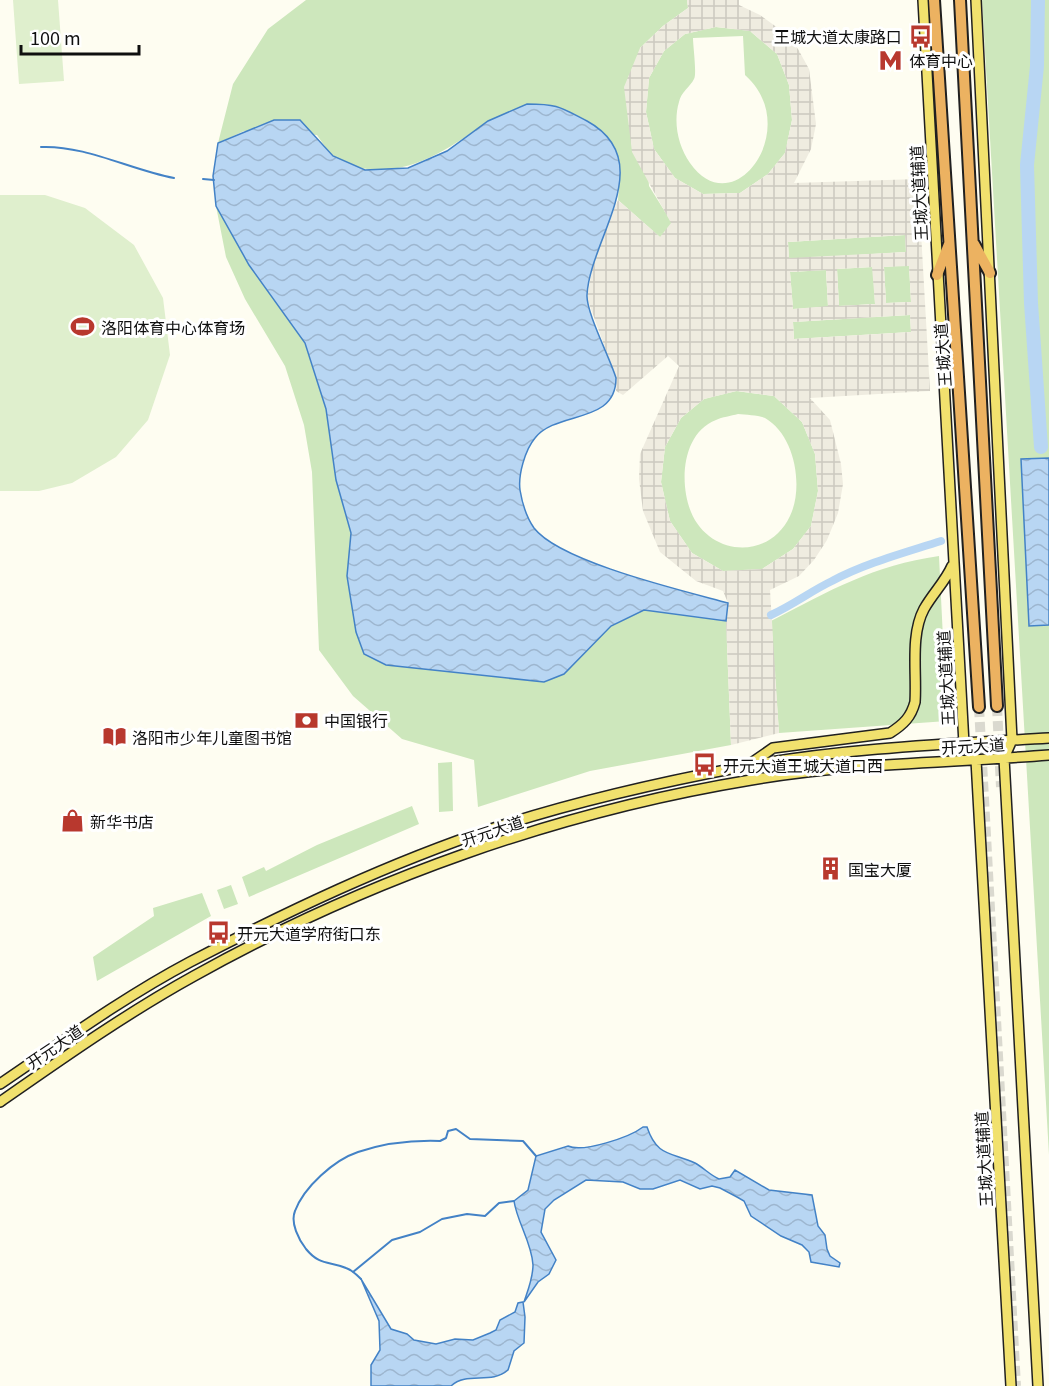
<svg xmlns="http://www.w3.org/2000/svg" width="1049" height="1386" font-family="Georgia,'Noto Sans SC',serif">
  <defs>
    <pattern id="plaza-grid" width="8" height="8" patternUnits="userSpaceOnUse" patternTransform="scale(1.5)"><rect width="8" height="8" fill="#efece0"/><path d="M0 4h8M4 0v8" fill="none" stroke="#ccc9bf"/></pattern>
    <pattern id="water-waves" width="16" height="10" patternUnits="userSpaceOnUse" patternTransform="scale(1.5)"><rect width="16" height="10" fill="#b8d6f3"/><path d="M0 5q4-4 8 0t8 0" fill="none" stroke="#9db6cf"/></pattern>
  </defs>
  <rect width="100%" height="100%" fill="#fefdf1"/>
  <path fill="#cde7bc" fill-rule="evenodd" d="M306,0H687L688,8L663,26L640,48L649,186L672,223L661,238L618,200L620,173L488,121C444,153 389,190 335,157C328,152 322,142 317,135L244,131L218,143L233,84L268,29Z
    M982,0H1049V1155Z
    M716,27L750,31L777,54L789,85L792,120L785,153L768,174L740,193L703,194L675,178L654,149L646,112L649,78L664,51L685,34ZM743,36L745,75C804,127 734,226 690,163C678,146 673,122 679,102C681,92 690,87 694,79C697,74 693,46 693,38Z
    M216,206L249,265L305,343L326,409L336,480L351,533L347,576L386,665L544,682L564,674L611,626L644,610L726,621L731,745L590,771L478,807L474,760L402,739L353,696L319,650L312,472L304,425L285,366L245,299L226,257Z
    M905,235L906,252L789,259L788,242Z
    M909,265L911,302L886,303L884,267Z
    M873,267L875,304L839,306L837,269Z
    M826,270L828,307L793,309L790,272Z
    M910,315L911,332L794,339L793,322Z
    M736,391L774,396L802,422L815,454L818,491L811,526L793,549L762,569L723,571L692,553L670,521L661,482L665,447L681,418L704,399ZM738,414C746,415 758,415 765,418C795,435 804,487 790,516C769,561 709,556 691,512C679,483 682,433 716,420C722,417 731,416 738,414Z
    M939,556L947,721L779,733L771,621C829,591 874,565 939,556Z
    M452,762L453,811L439,812L438,763Z
    M412,806L419,824L249,897L242,877L264,867L266,871L317,845Z
    M231,885L238,904L224,909L217,890Z
    M202,893L211,916L97,981L93,957L154,916L153,908Z"/>
  <path fill="#dfefcd" d="M13,0H58L64,81L19,84Z
    M0,195H45L85,208L134,245L163,298L170,355L148,420L116,457L72,483L39,491H0Z"/>
  <path fill="url(#plaza-grid)" fill-rule="evenodd" d="M687,0H739V5L760,15L782,31L798,49L809,69L816,124L811,149L794,183L918,179L930,391L810,398L830,420L841,464L843,484L838,513L827,540L814,560L799,576L770,590L779,733L731,745L726,621L728,603L723,591L696,581L660,552L643,511L639,479L640,454L679,366L668,356L623,395L616,391V378L587,298L595,254L618,200L660,237L671,223L632,152L624,87L640,48L663,26L688,8ZM716,27L750,31L777,54L789,85L792,120L785,153L768,174L740,193L703,194L675,178L654,149L646,112L649,78L664,51L685,34ZM905,235L906,252L789,258L788,242ZM909,266L911,302L886,303L884,267ZM872,267L875,304L839,306L837,269ZM826,270L828,306L793,309L790,272ZM910,315L911,332L794,339L793,322ZM737,391L774,396L802,422L815,454L818,491L811,526L793,549L762,569L723,571L692,553L670,521L661,482L665,447L681,418L704,399Z"/>
  <path fill="url(#water-waves)" stroke="#4382c6" stroke-width="1.5" d="M527,104C558,104 560,107 587,121C660,161 590,238 587,295C586,312 610,358 616,378C616,425 557,410 535,438C525,450 518,475 520,490C522,502 527,518 534,528C560,562 684,591 728,603L726,621L644,610L611,626L564,674L544,682L386,665L364,654L356,632L347,576L351,533L336,480L326,409L305,343L249,265L216,206L213,176L218,143L274,120H300L333,156L365,170L408,168L447,151L488,121Z
    M1049,458V625L1029,626L1021,459Z
    M643,1127H647C657,1157 671,1152 695,1163C704,1168 710,1175 719,1179L730,1177L735,1170L769,1190L812,1195L818,1226L825,1235L827,1249L830,1256L840,1263L839,1267L811,1262L809,1252L802,1245L781,1236L751,1216L744,1201L737,1197L720,1188L712,1186L700,1189L680,1180L653,1189H640L623,1182L586,1180L554,1200L545,1209L541,1232L556,1260L549,1274L538,1282L524,1302C528,1290 533,1278 533,1265C532,1243 517,1222 514,1201L528,1190L536,1156L568,1146C583,1153 630,1137 643,1127Z
    M361,1279L391,1329L407,1334L414,1340L436,1344L455,1339L473,1340L490,1333L496,1330L500,1320L515,1312L518,1303L523,1302L525,1317L524,1343L514,1351L508,1370C491,1385 467,1371 451,1386H371V1365L380,1350L379,1321Z"/>
  <g fill="none" stroke-linecap="round" stroke-linejoin="round">
    <path stroke="#4382c6" stroke-width="2" d="M41,147C85,145 131,170 174,178
      M203,179L214,180
      M353,1272L392,1240L420,1232L442,1219L467,1214L485,1216L499,1203L514,1201
      M361,1279C357,1275 352,1270 346,1268C329,1261 320,1266 306,1249C299,1240 290,1223 295,1211C304,1187 334,1160 358,1152C385,1143 411,1140 440,1141L446,1138L448,1131L456,1129L470,1139L523,1141L536,1156"/>
    <path stroke="#b8d6f3" stroke-width="8" d="M771,615C793,605 811,591 832,581C866,563 904,553 941,541"/>
    <path stroke="#b8d6f3" stroke-width="14" d="M1038,0L1037,66L1027,165L1031,303L1041,447"/>
    <path stroke="#dad9cf" stroke-width="10" stroke-dasharray="10 5" stroke-linecap="butt" d="M997,706L1001,787
      M979,707L1016,1386"/>
    <defs>
      <path id="primary" d="M923,0L964,744L976,760L1011,1386
        M976,0L1012,740L1004,758L1038,1386
        M750,764L773,748L890,733C904,724 911,717 915,702C917,673 910,635 924,609C933,593 945,582 952,566
        M0,1084C62,1042 124,997 190,962C288,911 389,863 494,828C576,801 661,782 746,766C845,748 948,744 1049,738
        M0,1102C63,1058 127,1013 194,976C366,880 557,812 751,780C850,763 949,763 1049,755"/>
      <path id="highway" d="M934,0L979,707
        M960,0L997,706
        M974,244L990,273
        M937,275L949,244"/>
    </defs>
    <use href="#primary" stroke="#202020" stroke-width="12"/>
    <use href="#highway" stroke="#202020" stroke-width="14"/>
    <use href="#primary" stroke="#f1e16e" stroke-width="9"/>
    <use href="#highway" stroke="#ecb261" stroke-width="10"/>
  </g>
  <defs>
    <symbol id="bus-bare" viewBox="-9 -9 18 18"><path d="M-5-6H5V4H4V6H2V4H-2V6H-4V4H-5ZM-3.5-4V0h7V-4ZM-3.5 1.2v1.5H-2V1.2ZM2 1.2v1.5H3.5V1.2Z" fill="#b8382e" stroke="#fff" stroke-width="2.5" paint-order="stroke"/></symbol>
    <symbol id="metro-bare" viewBox="-9 -9 18 18"><path d="M-5.5 5V-5H-3L0 0L3-5H5.5V5H3V-.5L0 4L-3-.5V5Z" fill="#b8382e" stroke="#fff" stroke-width="2.5" paint-order="stroke"/></symbol>
    <symbol id="stadium-bare" viewBox="-9 -9 18 18"><path d="M0-5a6.5 5 0 1 0 0 10a6.5 5 0 1 0 0-10ZM-3.5-1.8h7v3.6h-7Z" fill="#b8382e" stroke="#fff" stroke-width="2.5" paint-order="stroke"/></symbol>
    <symbol id="bank-bare" viewBox="-9 -9 18 18"><path d="M-6-4H6V4H-6ZM0-2.3a2.3 2.3 0 1 0 0 4.6a2.3 2.3 0 1 0 0-4.6Z" fill="#b8382e" stroke="#fff" stroke-width="2.5" paint-order="stroke"/></symbol>
    <symbol id="library-bare" viewBox="-9 -9 18 18"><path d="M-6-4Q-3-5.5-.7-3.5V5Q-3 3-6 4ZM6-4Q3-5.5 .7-3.5V5Q3 3 6 4Z" fill="#b8382e" stroke="#fff" stroke-width="2.5" paint-order="stroke"/></symbol>
    <symbol id="shop-bare" viewBox="-9 -9 18 18"><path d="M-5-2.5h2.3a2.7 3.5 0 0 1 5.4 0H5L5.5 6h-11ZM-1.5-2.5h3a1.5 2.3 0 0 0-3 0Z" fill="#b8382e" stroke="#fff" stroke-width="2.5" paint-order="stroke"/></symbol>
    <symbol id="building-bare" viewBox="-9 -9 18 18"><path d="M-4-6H4V6H1V3H-1V6H-4ZM-2.5-4.3h1.7v1.8h-1.7ZM.8-4.3h1.7v1.8H.8ZM-2.5-1h1.7V.8h-1.7ZM.8-1h1.7V.8H.8Z" fill="#b8382e" stroke="#fff" stroke-width="2.5" paint-order="stroke"/></symbol>
  </defs>
  <g fill-rule="evenodd">
    <use href="#bus-bare" x="904" y="20" width="33" height="33"/>
    <use href="#metro-bare" x="874" y="44" width="33" height="33"/>
    <use href="#stadium-bare" x="66" y="310" width="33" height="33"/>
    <use href="#bank-bare" x="290" y="704" width="33" height="33"/>
    <use href="#library-bare" x="98" y="720" width="33" height="33"/>
    <use href="#bus-bare" x="688" y="748" width="33" height="33"/>
    <use href="#shop-bare" x="56" y="804" width="33" height="33"/>
    <use href="#building-bare" x="814" y="852" width="33" height="33"/>
    <use href="#bus-bare" x="202" y="916" width="33" height="33"/>
  </g>
  <g text-anchor="middle" dominant-baseline="central" stroke-width="6" stroke-linejoin="round" paint-order="stroke">
    <g font-size="16" fill="#0f0f0f" stroke="#fff" text-anchor="start">
      <text x="902" y="36" text-anchor="end">王城大道太康路口</text>
      <text x="909" y="60">体育中心</text>
      <text x="101" y="327">洛阳体育中心体育场</text>
      <text x="324" y="720">中国银行</text>
      <text x="132" y="737">洛阳市少年儿童图书馆</text>
      <text x="723" y="765">开元大道王城大道口西</text>
      <text x="90" y="821">新华书店</text>
      <text x="848" y="869">国宝大厦</text>
      <text x="237" y="933">开元大道学府街口东</text>
    </g>
    <g font-size="16" fill="#0f0f0f" stroke="#fff">
      <text transform="translate(918 193) rotate(-93)">王城大道辅道</text>
      <text transform="translate(942 355) rotate(-94)">王城大道</text>
      <text transform="translate(945 678) rotate(-93)">王城大道辅道</text>
      <text transform="translate(973 745) rotate(-3)">开元大道</text>
      <text transform="translate(492 830) rotate(-18)">开元大道</text>
      <text transform="translate(54 1046) rotate(-34)">开元大道</text>
      <text transform="translate(983 1159) rotate(-93)">王城大道辅道</text>
    </g>
  </g>
  <path d="M21 45v9h118v-9" fill="none" stroke="#0f0f0f" stroke-width="3"/>
  <text x="30" y="45" font-size="18" fill="#0f0f0f" stroke="#ffffff" stroke-width="4.5" paint-order="stroke">100 m</text>
</svg>
